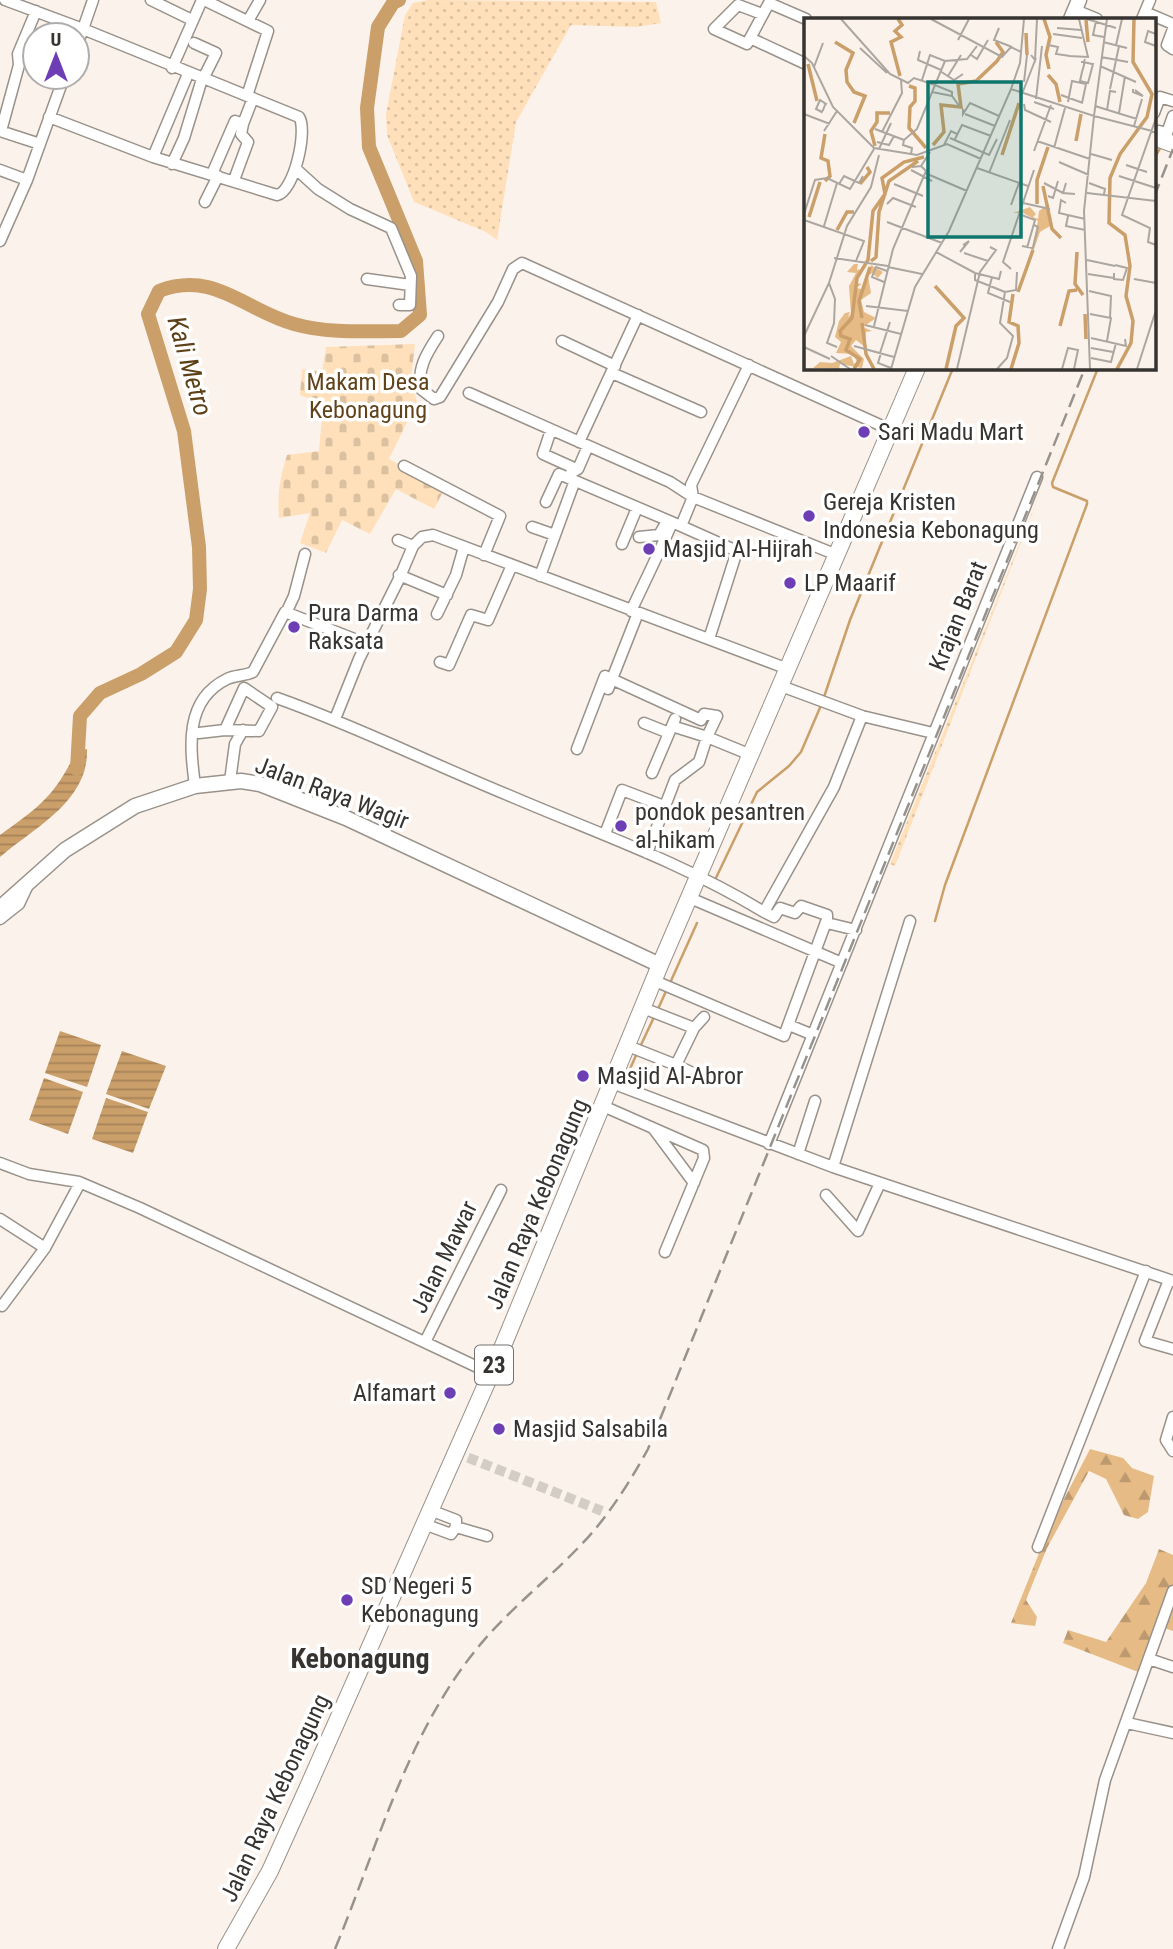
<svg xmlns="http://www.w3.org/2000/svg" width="1173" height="1949" font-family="'Roboto Condensed',sans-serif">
  <defs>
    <pattern id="grass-dots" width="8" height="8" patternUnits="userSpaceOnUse" patternTransform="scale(1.75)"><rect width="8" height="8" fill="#ffe0ba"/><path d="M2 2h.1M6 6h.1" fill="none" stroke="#dbc1a0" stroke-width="1.8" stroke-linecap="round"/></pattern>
    <pattern id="forest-firs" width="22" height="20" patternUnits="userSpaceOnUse" patternTransform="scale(1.75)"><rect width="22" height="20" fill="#e7bb86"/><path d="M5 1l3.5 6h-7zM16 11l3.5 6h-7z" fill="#bc996e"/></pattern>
    <pattern id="cemetery-stones" width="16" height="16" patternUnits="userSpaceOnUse" patternTransform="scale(1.75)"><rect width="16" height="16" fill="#ffe0ba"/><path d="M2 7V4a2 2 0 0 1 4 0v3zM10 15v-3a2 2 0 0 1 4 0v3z" fill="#dbc1a0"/></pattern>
    <pattern id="water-rules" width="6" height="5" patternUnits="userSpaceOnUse" patternTransform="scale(1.75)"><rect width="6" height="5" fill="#ca9f6a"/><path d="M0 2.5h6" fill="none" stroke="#a58258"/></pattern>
  </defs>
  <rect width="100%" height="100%" fill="#fbf3eb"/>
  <path fill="url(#grass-dots)" d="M428,0L656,2L661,23L637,27L571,25L516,122L497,240L486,232L414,202L387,135L386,114L405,15L413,3Z
    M1044,483L895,866L890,864Z"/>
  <path fill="url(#forest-firs)" d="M1090,1449L1123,1458L1132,1468L1154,1476L1148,1512L1138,1519L1124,1515L1106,1479L1089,1471L1047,1548L1026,1600L1037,1617L1035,1626L1011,1623L1050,1526Z
    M1159,1549L1173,1555V1631L1161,1627L1146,1675L1063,1643L1068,1630L1106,1642L1146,1583Z"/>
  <path fill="url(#cemetery-stones)" d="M415,344L411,378L417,402L389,459L445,488L434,509L396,489L370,534L342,520L326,553L300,543L310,513L279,518C277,494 280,477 287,455L319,451L323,404L300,395L302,369L322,372L326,347Z"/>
  <path fill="url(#water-rules)" d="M87,749C89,801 35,827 0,857V835C39,807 54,797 76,752Z
    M60,1031L101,1045L87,1087L45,1073Z
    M122,1051L166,1066L149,1109L106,1094Z
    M44,1078L83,1092L68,1134L29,1120Z
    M106,1098L148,1112L133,1153L92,1139Z"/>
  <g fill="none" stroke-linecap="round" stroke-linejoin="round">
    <path stroke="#ca9f6a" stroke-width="2.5" d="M1154,159L1162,145
      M824,697L850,620L953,368
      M714,882L757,792L789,766L801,752L822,703
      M935,921L945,885L1087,504V501L1053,487L1052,483L1098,368
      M670,983L697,923
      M658,1009L667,989
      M640,1047L655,1015
      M623,1085L637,1053"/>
    <path stroke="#ca9f6a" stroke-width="14" d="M77,769L80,716L100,693L141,674L176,652L196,620L200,589L199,547L184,431L148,314L159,291C214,270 244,310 294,324C329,334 366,331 401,331L420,315L416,261L369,147L367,108L378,27L393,3L399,0"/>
    <path stroke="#d4cdc6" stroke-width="10" stroke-dasharray="10 5" stroke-linecap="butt" d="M454,1452L602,1511"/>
    <defs>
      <path id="minor" d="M5,0L83,29L93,0
        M151,0L192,20
        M204,0L268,31L247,96
        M1075,10L1097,19
        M1145,12L1173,24
        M762,14L738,5L714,29L747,44L769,3L806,19
        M1142,19L1150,0
        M248,21L260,0
        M1173,29L1167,45L1173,49
        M750,38L806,64
        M194,43L216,53L203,79
        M172,68L202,0
        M1154,113L1160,97L1173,101
        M49,117L153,157L277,195C294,192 308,130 299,117L83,29L77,45
        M0,131L40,144
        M1,131L19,65L18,54L36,11
        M1157,138L1159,131L1167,133L1173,116
        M153,157L188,74
        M172,164L184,138L202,79
        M296,169L318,189L350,209L391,228L411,276L410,305H399
        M0,170L27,180
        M212,174L235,121L243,124L253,98
        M234,180L248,142L241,134L243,124
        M205,202L218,176
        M0,241L27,180L64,77
        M367,279L410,285
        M438,336C427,353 417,368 421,389L434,399L440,397L498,302L513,269L522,263L891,430
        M562,341L615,366
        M612,373L701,412
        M469,393L670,482L693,497L837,555
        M551,430L543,454L574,468
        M579,442L638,315
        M404,466L500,516L484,555
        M571,473L578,469L588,446
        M546,502L559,474L681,526L693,497L691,485L749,365
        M681,526L737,551L709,639
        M532,527L555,535
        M639,537L659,535L666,523
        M398,540L413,546
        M622,544L637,508
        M399,575L447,595
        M540,576L574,483
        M287,611L294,596L305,554
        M631,611C645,581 659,553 672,523
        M437,614L456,575L464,547
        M440,662L449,665L471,615L488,620L512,565
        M781,686L862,716L933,733
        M608,689L638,613
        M277,698C356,726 430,763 508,795C594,832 684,863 764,912L834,787L862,716
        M335,719L359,659L399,579L413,546L422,537L433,535L788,669
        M644,723L669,733
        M199,733L225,730L244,688L272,707L259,731L225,730
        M577,749L605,676L701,720L704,714L717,716L707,737L672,726
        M652,773L675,719
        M230,781L235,744L243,730
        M195,786C190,747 184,700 227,679C235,675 245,676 253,672L285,612L367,644
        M605,834L622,790L664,806
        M647,853L675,780L699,762L707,737L751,755
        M690,898L842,963
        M764,912L774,917L780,908L795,913L801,906L827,915V923L856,930
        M0,919L19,904L27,887
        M655,981L784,1036L826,922
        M789,1025L813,1035
        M694,1028L704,1017
        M628,1046L676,1065L694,1028L643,1008
        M676,1065L699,1076
        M612,1083L833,1167L1173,1281
        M603,1106L703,1150L704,1158L665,1252
        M653,1128L694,1183
        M769,1144L1037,477
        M798,1154L815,1101
        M0,1163L29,1174L79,1182L140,1208L490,1373
        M833,1167L910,921
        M826,1195L858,1231L880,1183
        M0,1219L45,1248
        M1169,1280L1145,1341L1173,1349
        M2,1306L45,1248L80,1183
        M425,1342L501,1190
        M1173,1417L1166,1440L1173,1451
        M424,1524L451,1534L456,1527V1520L430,1510
        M456,1527L487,1536
        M1038,1547L1146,1271
        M1149,1659L1173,1667
        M1127,1723L1173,1733
        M1058,1949L1084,1877L1105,1780L1173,1591"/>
      <path id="major" d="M1071,19L1079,0
        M0,908L65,850L135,806L195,786L241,781L260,784L346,818L660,965"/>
      <path id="highway" d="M1154,137L1173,144
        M226,1949L270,1871L307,1789L500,1353L660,965L917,368"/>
    </defs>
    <use href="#minor" stroke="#99928a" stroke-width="13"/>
    <use href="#major" stroke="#99928a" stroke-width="17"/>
    <use href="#highway" stroke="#99928a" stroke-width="18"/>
    <use href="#minor" stroke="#fff" stroke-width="10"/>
    <use href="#major" stroke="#fff" stroke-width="14"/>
    <use href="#highway" stroke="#fff" stroke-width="16"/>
    <path stroke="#98928d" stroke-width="2.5" stroke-dasharray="14 7" stroke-linecap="butt" d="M1154,197L1173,149
      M335,1949C377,1848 406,1737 475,1651C505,1613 544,1583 577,1549C606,1520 628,1485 648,1449L1085,368"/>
  </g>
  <g fill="#6e3eb5" stroke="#fff" stroke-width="2.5">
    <circle cx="864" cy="432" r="7"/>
    <circle cx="809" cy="516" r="7"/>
    <circle cx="649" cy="549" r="7"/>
    <circle cx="790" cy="583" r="7"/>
    <circle cx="294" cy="627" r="7"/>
    <circle cx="621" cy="826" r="7"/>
    <circle cx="583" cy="1076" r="7"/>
    <circle cx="450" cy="1393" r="7"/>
    <circle cx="499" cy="1429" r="7"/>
    <circle cx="347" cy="1600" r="7"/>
  </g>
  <g text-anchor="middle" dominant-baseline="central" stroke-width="7" stroke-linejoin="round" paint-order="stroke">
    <rect fill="#fff" stroke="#72706e" stroke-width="2" x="475" y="1345.5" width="38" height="39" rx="5"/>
    <g font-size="23" font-weight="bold" fill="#363330">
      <text x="494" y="1365">23</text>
    </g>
    <g font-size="24" fill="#61431a" stroke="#fff">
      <text x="368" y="382">Makam Desa<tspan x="368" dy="28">Kebonagung</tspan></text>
    </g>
    <g font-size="24" fill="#363330" stroke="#fff" text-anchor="start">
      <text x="878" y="432">Sari Madu Mart</text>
      <text x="823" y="502">Gereja Kristen<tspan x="823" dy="28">Indonesia Kebonagung</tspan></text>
      <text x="663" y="549">Masjid Al-Hijrah</text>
      <text x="804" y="583">LP Maarif</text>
      <text x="308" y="613">Pura Darma<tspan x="308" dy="28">Raksata</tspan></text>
      <text x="635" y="812">pondok pesantren<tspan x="635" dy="28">al-hikam</tspan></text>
      <text x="597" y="1076">Masjid Al-Abror</text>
      <text x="436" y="1393" text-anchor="end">Alfamart</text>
      <text x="513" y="1429">Masjid Salsabila</text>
      <text x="361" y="1586">SD Negeri 5<tspan x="361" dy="28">Kebonagung</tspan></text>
    </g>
    <g font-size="24" fill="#363330" stroke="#fff">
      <text transform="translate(958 616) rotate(-68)">Krajan Barat</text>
      <text transform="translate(332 793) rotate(21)">Jalan Raya Wagir</text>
      <text transform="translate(537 1204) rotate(-67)">Jalan Raya Kebonagung</text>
      <text transform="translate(444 1257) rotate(-64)">Jalan Mawar</text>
      <text transform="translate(275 1798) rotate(-65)">Jalan Raya Kebonagung</text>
    </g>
    <g font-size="26" font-style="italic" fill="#5e4017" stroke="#fff">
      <text transform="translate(190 366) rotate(74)">Kali Metro</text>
    </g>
    <g font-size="28" font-weight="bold" fill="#363330" stroke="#fff">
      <text x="360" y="1658">Kebonagung</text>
    </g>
  </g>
  <g transform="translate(804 18)">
    <rect width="352" height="352" fill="#fbf3eb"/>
    <path d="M245,186L246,208L236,214L223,251L234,203L219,195H209L226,189L232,196L229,199L234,201L235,193ZM50,246H54L53,252L62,250L55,253L53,265L58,266L52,270L58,271L67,247L79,254L74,260L68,255L64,258L67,275L57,282L60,294L72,300L59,309L68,313L62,314L61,329L52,322L47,328L60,341L58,350L36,346L35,351L9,350L16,344L28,345L47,338L50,346L53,344L49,336L32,335L37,324L31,319L35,303L41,295L46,294L44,299L47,296L45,268L52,255L43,254Z" fill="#e7bb86"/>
    <path fill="none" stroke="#ca9f6a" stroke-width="3.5" d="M94,1L98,7L91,13L97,19L87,24L96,58M240,1L246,19L242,37L245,51M282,2L284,24M222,15L223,37M31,24L49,35L42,52L43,64L50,74L61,78L50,105M4,46L13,83M244,57L252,66L256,84M105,68L111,70V83L106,89L105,110L122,130M272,123L277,96M129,127L140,114L137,87L157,89L154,66L172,63L193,43L199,34L192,24M71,128L67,113L73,104V95H86M198,137L215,85M21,163L26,158L24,143L17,140L21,116M56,166L66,154L63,149M239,168L248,211L257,220M233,186V162L244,129M5,199L16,164M33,212L43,194H50M273,234L271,266L279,277M67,243L72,239L75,194L85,163L114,143M131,268L160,300L152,308L142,351M214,274L229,232M281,296L282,321M58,300L55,283L66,249M58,305L62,336L70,351M256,308L265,273L273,272M50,351L56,341L42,332L46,321L37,318L36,313L48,300L53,260L64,242L69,193L81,176L78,160L100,144L120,139M207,351L215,325L214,308L205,304L209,276M313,351L327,325L329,303L322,278L326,248L321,217L305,205L306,160L316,136L343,99L348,76L329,44L330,1"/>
    <path fill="none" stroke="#aca6a0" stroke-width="2" d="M37,1L86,56L104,65L110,60L131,67L141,43L163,41L173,28M127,1L198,39L207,29L217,34M283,1L312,10M292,3L289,17L300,19M195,10L190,22L208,29M253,10L277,12M249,16L278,20M352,16L344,13L341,24L352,28M154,22L165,1M299,24L323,30M244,27L254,29L252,36L266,38M312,27L318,1M56,30L83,55M116,33L114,42L137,52M167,37L173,41L184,22M227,37L231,42L233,1M0,38L8,45L29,89L70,130L113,137L143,126L177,141M265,38L284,39L275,1M297,39L324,44M277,44H280L288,46H289L284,65L276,63L278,54L280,47V44L281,41M296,48L332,64M10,49L19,25M136,53L150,62L159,56M144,58L157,37M118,62L126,37L141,43M220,64L223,37M207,71L216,45L220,1M306,71L315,28M329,71V74L339,78L331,72M128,74L148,78L156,89M218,76L232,40M257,77L279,85M232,81L238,28M230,84L250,91M264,84L268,63L282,66L278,85M220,86L221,92L247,104M291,88L333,101M159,91V96L166,85L195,98M303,92L306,73L312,74M17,95L19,92L21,87L22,86L16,82L12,91L18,94M315,95L321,58M0,96L26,106M161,96L191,108M352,100L318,197L346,210L344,224L352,227M330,108L338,81M71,111L100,122L99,127L108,130L107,136M20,113L33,93M78,114L98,75L97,62M146,120L185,137L193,121M151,121L158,107L187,118M100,122L113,111L131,67L148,74V78M233,123L286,141M73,124L85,127L90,118M140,127L147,113L153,116M250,130L261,90M75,131L87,105M230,133L247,87M287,136L308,142M255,144L285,157M322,147L343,154M108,149L117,148L126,134M173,150L224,168M107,152L128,163M121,155L163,173M185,155L206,102M315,158L352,170M240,165L259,175M262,165L259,175L271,176M285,165L301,171L300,176M35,166L40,158L55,165L59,158M90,166L119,178M283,175L352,183M244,178L249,180L254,163M219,185L246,191M262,185L257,182L255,195L281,201M83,186L89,180L112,189M207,187L215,165M0,196L11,162L23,160L46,171L70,131M215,196L231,202L223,230M264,198L262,208L281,212M0,202L60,223L52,243M83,204L138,225M20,208L33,165M218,228L229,230L234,209L230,207M132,234L171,255L195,261L197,253M156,234L165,223L159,227M160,235L184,243M30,240L84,248M283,242L311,248M84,249L118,256M207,251L199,244L230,152M171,255V262L201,274L196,305L209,318L203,340L193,351M310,255V261L319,262L323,250L311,247M284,256L310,260M188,259L184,275L206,284M330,261L352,265M80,264L68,259L72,249L83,253M25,265L31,281L30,305L23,325L33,329M285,273L307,278L306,300M201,274L212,272L213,254M62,288L104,293M286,296L307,300L303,323M61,307L97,316M70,308L89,231L122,153L117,148M0,318L25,265L43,208L67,169L75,137M287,320L322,328L321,321M50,328L90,339M0,329L26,341M287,330L309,334M76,335L86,304M77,335L74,345L87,350M27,338L46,351M287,340L307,344L312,325M87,351L111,269L145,213L207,71L290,98L303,1M153,351L176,254L192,232L186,229M258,351L264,330L274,332L270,351M286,351L280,193L290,98L352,114M333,351L352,292"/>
    <path fill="#0f766e" fill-opacity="0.15" stroke="#0f766e" stroke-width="3.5" d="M124,64H217V219H124Z"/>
    <rect width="352" height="352" fill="none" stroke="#363330" stroke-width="3.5"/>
  </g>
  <g transform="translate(56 56)"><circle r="33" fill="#ffffff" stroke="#afadac" stroke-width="2"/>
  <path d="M0-5L12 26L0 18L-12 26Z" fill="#6e3eb5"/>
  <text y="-10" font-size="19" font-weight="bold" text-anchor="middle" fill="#363330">U</text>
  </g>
</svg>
